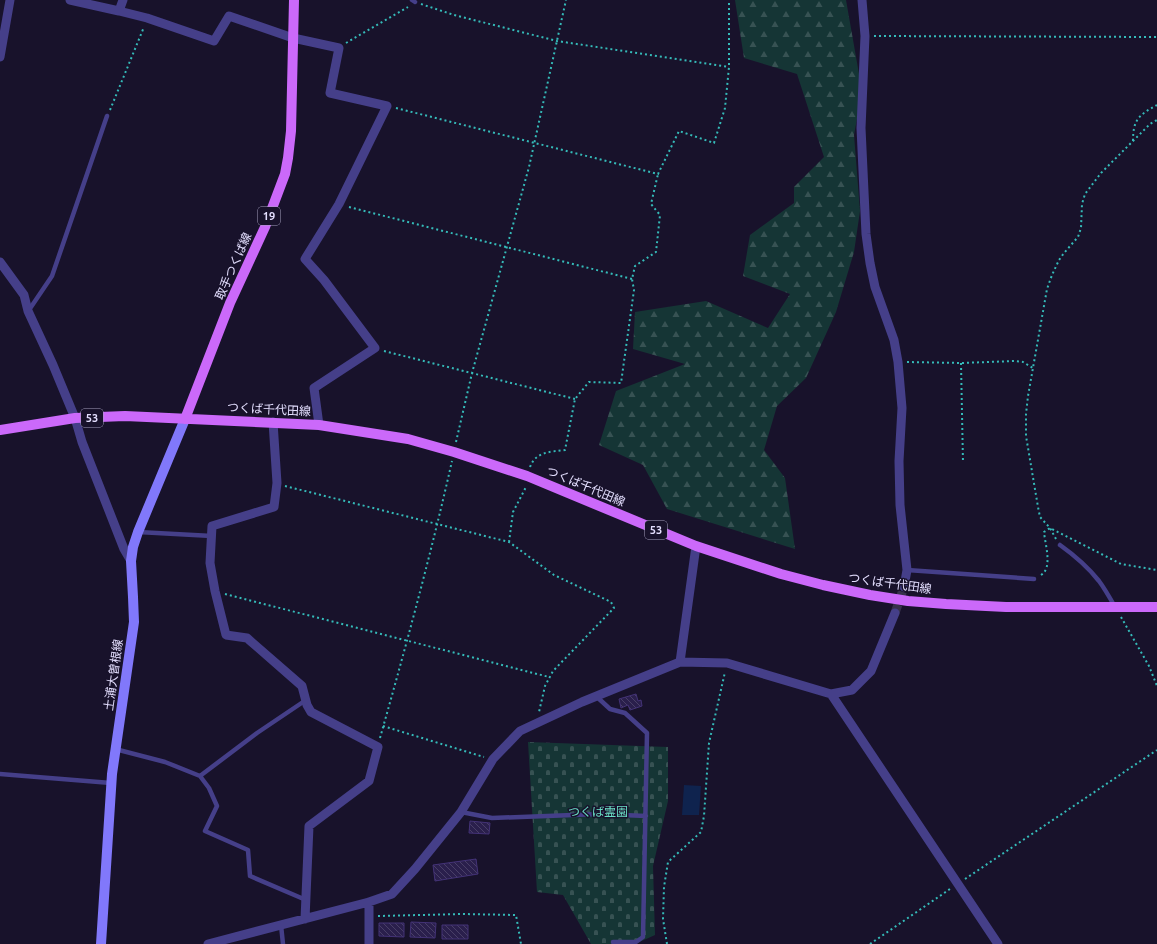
<svg xmlns="http://www.w3.org/2000/svg" width="1157" height="944" font-family="Ubuntu,'Noto Sans JP',sans-serif">
  <defs>
    <pattern id="forest-firs" width="22" height="20" patternUnits="userSpaceOnUse"><rect width="22" height="20" fill="#153535"/><path d="M5 1l3.5 6h-7zM16 11l3.5 6h-7z" fill="#375253"/></pattern>
    <pattern id="cemetery-stones" width="16" height="16" patternUnits="userSpaceOnUse"><rect width="16" height="16" fill="#153535"/><path d="M2 7V4a2 2 0 0 1 4 0v3zM10 15v-3a2 2 0 0 1 4 0v3z" fill="#375253"/></pattern>
    <pattern id="building-back-hatch" width="6" height="6" patternUnits="userSpaceOnUse"><rect width="6" height="6" fill="#2a1f4c"/><path d="M-1 5l2 2M0 0l6 6M5-1l2 2" fill="none" stroke="#493f67"/></pattern>
  </defs>
  <rect width="100%" height="100%" fill="#18122b"/>
  <path fill="url(#forest-firs)" d="M733,0H846L862,91L854,135L860,211L854,252L836,312L806,378L777,406L764,450L785,478L795,549L667,509L643,465L599,445L616,391L685,364L633,349L635,312L706,301L768,328L790,294L743,276L750,235L794,203V187L824,157L797,74L744,58L735,0Z"/>
  <path fill="url(#cemetery-stones)" d="M528,742L668,747V801L653,866L655,935L635,944H591L563,895L537,892Z"/>
  <path fill="#0f234e" d="M684,785L701,786L699,815H682Z"/>
  <path fill="url(#building-back-hatch)" stroke="#433277" d="M636,694L638,701L641,700L642,706L630,710L628,705L621,708L619,699Z
    M470,821L490,823L489,834L469,833Z
    M476,859L478,874L435,881L433,865Z
    M411,922L436,923L435,938L410,937Z
    M379,923H404V937L379,936Z
    M442,925H468V939H442Z"/>
  <g fill="none" stroke-linecap="round" stroke-linejoin="round">
    <path stroke="#36314b" stroke-width="9" stroke-dasharray="9 4.5" stroke-linecap="butt" d="M895,613L904,587"/>
    <path stroke="#35bbb9" stroke-width="2" stroke-dasharray="2 3" stroke-linecap="butt" d="M421,4L454,15L557,41L729,67
      M874,36L1157,37
      M346,43L408,7
      M396,108L658,174L679,131L714,143L725,108L729,67V3
      M110,110L144,27
      M1133,141C1133,119 1139,115 1157,105
      M349,207L632,279
      M384,351L575,399
      M907,362L961,363L1015,361L1023,362L1033,368
      M961,363L963,463
      M456,442L472,373L529,167L566,0
      M530,467C536,451 551,452 565,450L575,399L589,382L621,383L634,290L632,279L635,266L656,252L660,215L651,204L658,174
      M285,486L509,542L554,575L611,602L614,608L553,671L545,686L539,712
      M1056,539L1050,528L1040,517L1038,507L1026,436V414L1028,396L1047,289L1052,275L1059,260L1064,253L1078,237L1081,228L1082,204L1085,194L1101,173L1150,124L1157,120
      M509,542L513,512L526,487
      M1041,575C1053,568 1045,544 1044,532L1050,528L1121,564L1157,570
      M225,594L549,677
      M1121,617L1149,666L1157,686
      M383,726L484,757
      M380,738C406,646 431,554 452,461
      M965,879L1157,750
      M378,916L462,914L516,915L521,944
      M667,944L663,919L664,887L668,862L701,832L704,816L709,743L725,672
      M870,944L950,889"/>
    <path stroke="#453f89" stroke-width="4.5" d="M412,0L415,2
      M29,310L52,276L107,116
      M138,532L212,536
      M1060,545C1074,555 1088,567 1099,581C1105,589 1110,598 1115,607
      M907,570L1034,579
      M597,697L610,709L625,713L647,733L643,937L636,942H613
      M115,749L165,762L200,776L209,788L217,806L205,831L248,850L250,876L306,900
      M0,774L111,783
      M200,776L257,733L306,700
      M461,812L492,818L599,814L646,816
      M281,925L283,944"/>
    <path stroke="#453f89" stroke-width="9" d="M70,0L119,11L147,18L214,41L229,16L293,38L339,48L330,93L387,106L339,204L305,259L324,280L375,348L314,388L319,425
      M862,0L865,36L861,128L866,234L870,263L875,287L894,340L898,362L902,408L899,461L900,505L907,570L904,587
      M119,11L123,0
      M0,57L10,0
      M0,262L24,295L28,311L53,365L75,418L82,442L124,549L131,561
      M273,422L277,483L274,507L212,526L210,563L215,591L226,635L247,638L302,686L307,705L311,712L378,747L369,781L309,826L305,919
      M680,662L696,546
      M831,694L998,944
      M369,902V944
      M208,944L369,902L392,894L415,869L461,812L493,759L520,731L582,702L680,662L727,663L831,694L852,690L871,671L895,613"/>
    <path stroke="#8178fb" stroke-width="10" d="M101,944L112,774L134,622L133,597L131,561L133,547L138,532L185,419"/>
    <path stroke="#cb69fa" stroke-width="10" d="M185,419L230,303L265,227L285,174L288,158L291,131L294,0
      M0,430L75,418L125,416L319,425L408,439L454,452L527,476L696,546L781,574L823,585L870,595L908,601L946,604L1006,607H1157"/>
  </g>
  <g text-anchor="middle" dominant-baseline="central" stroke-width="3" stroke-linejoin="round" paint-order="stroke">
    <g fill="#18122b" stroke="#a6a1bf" stroke-width="1">
      <rect x="258" y="207" width="22" height="18" rx="3"/>
      <rect x="81" y="409" width="22" height="18" rx="3"/>
      <rect x="645" y="521" width="22" height="18" rx="3"/>
    </g>
    <g font-size="11" font-weight="bold" fill="#e3defe">
      <text x="269" y="216">19</text>
      <text x="92" y="418">53</text>
      <text x="656" y="530">53</text>
    </g>
    <g font-size="12" fill="#e3defe" stroke="#18122b">
      <text transform="translate(233 266) rotate(-66)">取手つくば線</text>
      <text transform="translate(269 409) rotate(3)">つくば千代田線</text>
      <text transform="translate(586 486) rotate(23)">つくば千代田線</text>
      <text transform="translate(890 583) rotate(8)">つくば千代田線</text>
      <text transform="translate(113 675) rotate(-82)">土浦大曽根線</text>
    </g>
    <g font-size="12" fill="#6adec6" stroke="#18122b">
      <text x="598" y="811">つくば霊園</text>
    </g>
  </g>
</svg>
